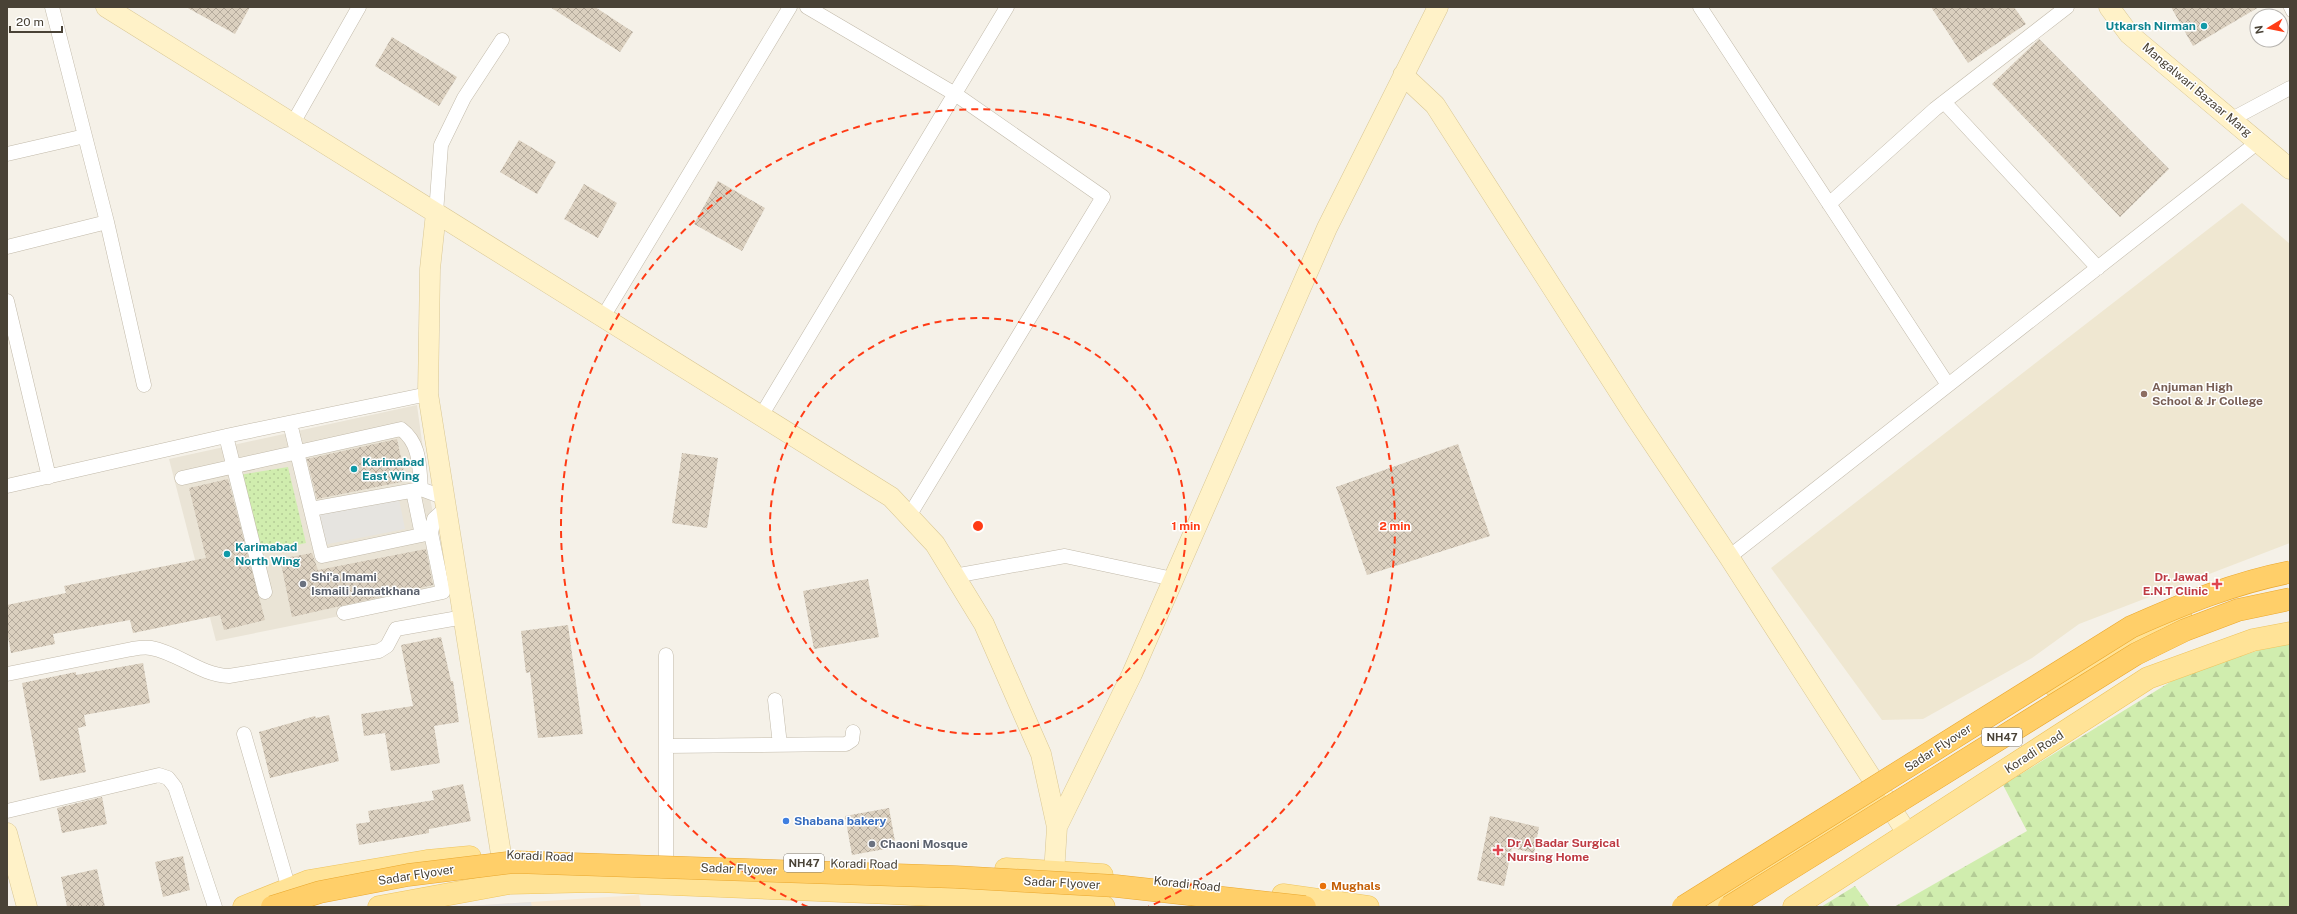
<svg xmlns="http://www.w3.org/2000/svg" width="2297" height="914" font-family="'Public Sans',sans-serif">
  <defs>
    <pattern id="grass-dots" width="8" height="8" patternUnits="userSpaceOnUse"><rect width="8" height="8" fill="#d0edae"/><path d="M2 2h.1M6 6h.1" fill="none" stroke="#b4cc96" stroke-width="1.8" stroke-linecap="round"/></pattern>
    <pattern id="forest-firs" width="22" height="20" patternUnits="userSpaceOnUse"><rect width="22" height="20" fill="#d0edae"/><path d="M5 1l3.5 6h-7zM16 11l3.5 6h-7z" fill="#b4cc96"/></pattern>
    <pattern id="building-cross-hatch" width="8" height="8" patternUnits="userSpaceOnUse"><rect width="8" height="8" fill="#dbd0bf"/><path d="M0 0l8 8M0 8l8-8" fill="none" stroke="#b4aa9c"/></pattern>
  </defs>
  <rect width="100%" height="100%" fill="#f5f1e8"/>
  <path fill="#eae4d6" d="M417,405L429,493L449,594L216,641L169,459Z"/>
  <path fill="#f8e9d2" d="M639,895L641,907H454L531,902Z"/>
  <path fill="#efe7d1" d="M2242,203L2290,244V543L2079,624L2032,658L1923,719L1882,720L1771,568Z"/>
  <path fill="url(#grass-dots)" d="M288,467L306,543L256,554L239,475Z"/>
  <path fill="url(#forest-firs)" d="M2290,640V907H1894L2027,831L2003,785L2180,676Z
    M1855,886L1870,907H1821Z"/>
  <path fill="#e6e4e0" d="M397,489L405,529L313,547L305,508Z
    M531,902L532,907H454Z"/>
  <path fill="url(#building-cross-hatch)" d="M186,7H250L235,34Z
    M550,7H595L633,32L620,52Z
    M1931,7H2014L2026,24L1968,63Z
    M2171,7H2259L2193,46Z
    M392,37L457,77L439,106L375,66Z
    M2039,39L2169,169L2120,217L1992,84Z
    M519,140L556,162L537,194L500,172Z
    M718,181L765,208L742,251L694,224Z
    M584,184L617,203L598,238L564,219Z
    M397,439L406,481L317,499L307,459Z
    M1458,444L1490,536L1367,575L1336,487Z
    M682,453L718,458L707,528L672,523Z
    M228,479L265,620L224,630L220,615L133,633L130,620L53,634L55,644L11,653L7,631V605L66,593L64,586L206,558L189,488Z
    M426,549L433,585L292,617L280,559L312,553L318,570Z
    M868,579L879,637L814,649L803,591Z
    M568,625L583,734L538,738L530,672L526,673L521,631Z
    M441,637L451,681H453L459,722L434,726L440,763L391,771L385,733L364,736L361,714L413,706L401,645Z
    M143,663L150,703L84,715L86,726L78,728L86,772L40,781L22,683L76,672V675Z
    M329,715L339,761L270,778L259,732L315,716L316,718Z
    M463,784L471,821L429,829V833L359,845L356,824L370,822L368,811L434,800L432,791Z
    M102,797L107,824L62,833L57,808Z
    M889,808L896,847L852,855L845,816Z
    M1490,816L1539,827L1534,853L1512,848L1504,886L1477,880Z
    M183,856L190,890L163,897L155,862Z
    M97,869L105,907H67L61,877Z"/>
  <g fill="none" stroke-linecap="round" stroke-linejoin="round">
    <defs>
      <path id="lane" d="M2287,7L2290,13"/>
      <path id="street" d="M807,7L955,94L1103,197L909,516
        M1700,7L1948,385
        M1944,102L2098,268
        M2232,119L2290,88
        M293,123L359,7
        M7,154L85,136
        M1829,204L1935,109L2067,7
        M436,213L441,145L464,98L502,40
        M107,222L144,385
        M7,247L107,222L52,7
        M7,301L49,477
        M603,317L790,7
        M761,416L1007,7
        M290,423L322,556L431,533L443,592L344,613
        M226,436L265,592
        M182,478L401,429C421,444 419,467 421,489
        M7,486L226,436L428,394
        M413,491L422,535
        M311,509L421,489L445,498
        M431,533L434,519L446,508
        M1729,557L2258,142
        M954,576L1065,556L1173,579
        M666,655V860
        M7,674L132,649C138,648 145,647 151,648C179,653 200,675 229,676L379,651L387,646L396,629L464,617
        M775,700L780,745
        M244,734L289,889
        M666,746L846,744L852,740L853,732
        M7,811L159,775L168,778L175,787L215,907"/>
      <path id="secondary" d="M106,7L891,497L935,544L984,624L1041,754L1057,827L1053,889
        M2109,7L2129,34L2290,169
        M1403,75L1435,105L1634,415L1729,557L1907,833
        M436,213L430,269L428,394L501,854
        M1057,827L1132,674L1327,228L1438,7
        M7,833L27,907"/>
      <path id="primary" d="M2055,686L2143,637L2183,622
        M1006,869L1102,875
        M1283,895L1368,907
        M244,907L309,881L427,861L470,857
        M379,907L509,883L597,881L891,893L1052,901L1104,907
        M1710,907L1875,799
        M1794,907L2148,678L2253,640L2290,633"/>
    </defs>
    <use href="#lane" stroke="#c2baaa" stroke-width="8"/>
    <use href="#street" stroke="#c2baaa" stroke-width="15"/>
    <use href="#secondary" stroke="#d9c794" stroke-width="21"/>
    <use href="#primary" stroke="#eec45e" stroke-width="23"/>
    <use href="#lane" stroke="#fff" stroke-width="7"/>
    <use href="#street" stroke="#fff" stroke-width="14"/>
    <use href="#secondary" stroke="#fff2c8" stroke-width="20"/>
    <use href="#primary" stroke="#ffe397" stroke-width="22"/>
    <defs>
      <path id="highway-bridge" d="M272,907L320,892L408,875L514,862L956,877L1116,886L1305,907
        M1683,907L2131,627C2183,604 2234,583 2290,572
        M1729,907L2136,654L2185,630L2238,610L2290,599"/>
    </defs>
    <use href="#highway-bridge" stroke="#eaa72d" stroke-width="23" stroke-linecap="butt"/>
    <use href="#highway-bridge" stroke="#ffcf69" stroke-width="22"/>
  </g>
  <g fill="none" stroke="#ff3b15" stroke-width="2" stroke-dasharray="7 5">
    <circle cx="978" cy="526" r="208"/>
    <path d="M808 907A417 417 0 1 1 1148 907"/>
  </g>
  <g fill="#0f9aa8" stroke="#fff" stroke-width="1.5">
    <circle cx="2204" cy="26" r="4"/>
    <circle cx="354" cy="469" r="4"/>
    <circle cx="227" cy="554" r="4"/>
  </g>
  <circle fill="#8d6e63" stroke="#fff" stroke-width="1.5" cx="2144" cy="394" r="4"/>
  <g fill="#6b7280" stroke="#fff" stroke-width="1.5">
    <circle cx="303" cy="584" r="4"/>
    <circle cx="872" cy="844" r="4"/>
  </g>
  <g fill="#e0444e" stroke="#fff" stroke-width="1.5">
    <path d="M2215 578h4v4h4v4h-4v4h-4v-4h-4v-4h4z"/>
    <path d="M1496 844h4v4h4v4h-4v4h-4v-4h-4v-4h4z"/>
  </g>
  <circle fill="#3f7fe0" stroke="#fff" stroke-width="1.5" cx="786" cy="821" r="4"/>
  <circle fill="#e8710a" stroke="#fff" stroke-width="1.5" cx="1323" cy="886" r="4"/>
  <g text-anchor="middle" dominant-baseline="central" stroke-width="3" stroke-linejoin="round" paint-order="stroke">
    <g fill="#fff" stroke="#807b72" stroke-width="1">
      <rect x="1982" y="728" width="40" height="18" rx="3"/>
      <rect x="784" y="854" width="40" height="18" rx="3"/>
    </g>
    <g font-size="11" font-weight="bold" fill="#494236">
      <text x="2002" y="737">NH47</text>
      <text x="804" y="863">NH47</text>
    </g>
    <g font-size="12" font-weight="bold" fill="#0d838f" stroke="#fff" text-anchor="start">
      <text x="2196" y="26" text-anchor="end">Utkarsh Nirman</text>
      <text x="362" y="462">Karimabad<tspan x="362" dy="14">East Wing</tspan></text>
      <text x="235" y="547">Karimabad<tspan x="235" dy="14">North Wing</tspan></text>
    </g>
    <g font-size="12" fill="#494236" stroke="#fff">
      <text transform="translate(2197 90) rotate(40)">Mangalwari Bazaar Marg</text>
      <text transform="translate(1938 748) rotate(-33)">Sadar Flyover</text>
      <text transform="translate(2034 752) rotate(-33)">Koradi Road</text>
      <text transform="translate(540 856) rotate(2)">Koradi Road</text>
      <text transform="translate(864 864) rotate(1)">Koradi Road</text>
      <text transform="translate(739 869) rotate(2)">Sadar Flyover</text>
      <text transform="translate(416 875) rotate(-9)">Sadar Flyover</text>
      <text transform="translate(1062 883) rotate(3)">Sadar Flyover</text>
      <text transform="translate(1187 884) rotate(6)">Koradi Road</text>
    </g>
    <g font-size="12" font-weight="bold" fill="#785e54" stroke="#fff" text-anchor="start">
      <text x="2152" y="387">Anjuman High<tspan x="2152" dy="14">School &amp; Jr College</tspan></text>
    </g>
    <g font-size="12" font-weight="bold" fill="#5b616d" stroke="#fff" text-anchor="start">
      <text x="311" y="577">Shi'a Imami<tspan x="311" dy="14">Ismaili Jamatkhana</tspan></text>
      <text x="880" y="844">Chaoni Mosque</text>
    </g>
    <g font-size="12" font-weight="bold" fill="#be3a42" stroke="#fff" text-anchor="end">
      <text x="2208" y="577">Dr. Jawad<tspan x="2208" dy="14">E.N.T Clinic</tspan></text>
      <text x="1507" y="843" text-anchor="start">Dr A Badar Surgical<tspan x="1507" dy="14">Nursing Home</tspan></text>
    </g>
    <g font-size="12" font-weight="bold" fill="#366cbe" stroke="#fff" text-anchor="start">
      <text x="794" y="821">Shabana bakery</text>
    </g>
    <g font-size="12" font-weight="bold" fill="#c56008" stroke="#fff" text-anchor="start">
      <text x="1331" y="886">Mughals</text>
    </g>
  </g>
  <circle cx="978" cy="526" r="6" fill="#ff3b15" stroke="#fff" stroke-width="2"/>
  <g font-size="12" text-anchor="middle" font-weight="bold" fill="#ff3b15" stroke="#fff" stroke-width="3" stroke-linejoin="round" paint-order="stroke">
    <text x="1186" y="530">1 min</text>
    <text x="1395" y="530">2 min</text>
  </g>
  <rect width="2297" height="914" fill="none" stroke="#494236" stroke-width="16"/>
  <g transform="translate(2269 28) rotate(260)"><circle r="19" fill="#ffffff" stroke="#b6b3af"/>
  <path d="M0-3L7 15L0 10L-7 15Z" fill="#ff3b15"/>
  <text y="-6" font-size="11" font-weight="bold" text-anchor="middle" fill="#494236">N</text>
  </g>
  <path d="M10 26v6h52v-6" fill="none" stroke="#494236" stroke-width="2"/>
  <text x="16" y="26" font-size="12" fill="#494236" stroke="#ffffff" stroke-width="3" paint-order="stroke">20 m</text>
</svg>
